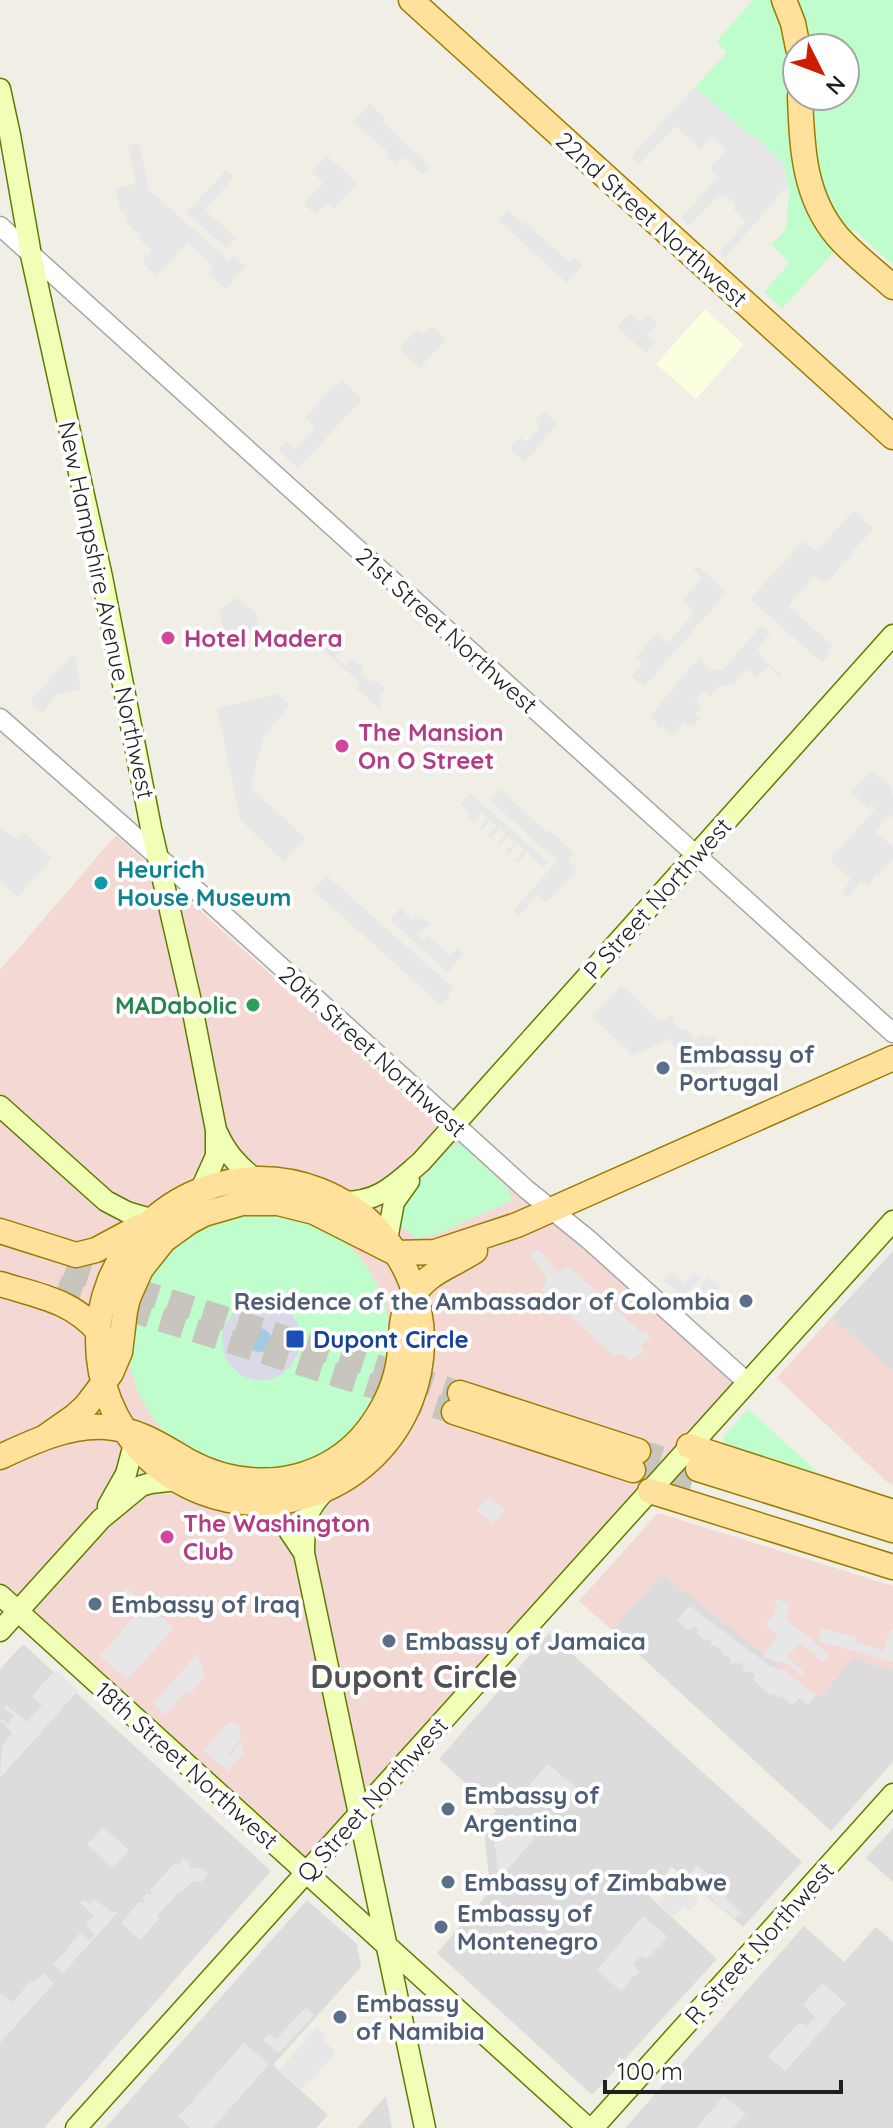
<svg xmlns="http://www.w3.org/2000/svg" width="893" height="2128" font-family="Quicksand,sans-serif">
  <rect width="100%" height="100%" fill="#f1eee5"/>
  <path fill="#dddcdc" d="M893,1251V1371L831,1318Z
    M662,1573L819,1698L853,1658L893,1670V1762L831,1831L612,1630Z
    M549,1633L802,1862L743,1927L672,1867L648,1895L717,1959L592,2095L437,1953L490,1891L484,1828L496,1811L439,1759Z
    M23,1644L271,1871L44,2128H0V1669Z
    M893,1828V1882L866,1858Z
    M307,1900L357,1944L361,1967L273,2065L328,2115L316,2128H105Z
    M804,1926L844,1962L876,1927L893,1942V2128H627L626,2127Z
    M386,2096L392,2128H357Z"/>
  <path fill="#f3d8d3" d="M116,835L421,1110L471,1140L747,1382L306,1874L0,1595V970Z
    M831,1318L893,1371V1485L886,1481L777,1378Z
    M658,1513L893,1586V1670L853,1658L819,1698L662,1573L612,1630L579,1601Z"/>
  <path fill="#fbffdf" d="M705,309L744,345L696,399L656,364Z"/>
  <path fill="#bffecc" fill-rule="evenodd" d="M753,0H893V265L854,230L782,309L764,292L790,262L771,245L786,229L789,193L784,165L754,136L752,138L695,87L727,52L716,42ZM797,48H845V96H797Z
    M459,1143L506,1186L513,1200L440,1233L418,1239L400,1225L398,1207L451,1146Z
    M128 1341a131 131 0 1 1 262 0a131 131 0 1 1-262 0Z
    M748,1409L823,1477L725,1445L723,1439L724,1436Z"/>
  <path fill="#e7e7e7" d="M695,87L752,137L754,135L784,165L788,189L782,192L725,258L719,253L746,222L733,209L736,205L725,195L721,199L717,196L689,226L681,218L718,177L710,169L726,150L712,137L701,149L675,126L640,164L632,157L646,139L648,138Z
    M370,103L385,118L382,122L431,167L423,175L403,157L396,164L387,156L389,153L354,122Z
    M139,143L149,190L229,261L234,256L246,266L225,289L208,274L214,267L188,243L157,276L142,262L152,250L139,239L141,236L126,222L124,211L121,212L115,188L136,184L128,145Z
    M326,155L357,183L334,209L327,203L316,215L304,204L323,182L311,171Z
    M226,170L234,177L205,210L236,238L226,248L187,213Z
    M507,210L521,223L523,221L569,262L574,257L583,265L567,283L498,220Z
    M630,313L640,322L648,314L658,323L647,334L656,342L646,353L617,327Z
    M432,326L446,339L420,368L399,349L417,329L425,334Z
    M342,380L362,399L298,469L278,450L286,441L296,449L315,427L305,418L335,384L337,385Z
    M544,412L558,424L525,462L510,448L520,437L527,442L540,427L535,421Z
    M853,511L874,529L852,552L853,554L847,561L845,560L830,580L828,579L824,584L814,576L788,606L832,645L827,650L830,653L822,663L750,599L803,541L816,552Z
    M696,565L727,592L644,687L631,676L642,663L636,657L656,634L667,643L695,612L682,600L702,577L693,569Z
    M237,597L257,614L259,629L225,636L219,611Z
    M762,625L771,632L757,649L763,656L764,660L782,675L780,677L768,666L757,677L747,669L733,686H720L710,697L703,692L695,701L701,707L696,713L701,718L692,727L690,725L688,727L683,723L672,735L663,726L660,728L657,725L656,721L650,716L694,663L696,664L704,655L701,661L711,670H722Z
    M331,636L344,647L335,657L345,666L352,658L364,668L360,673L371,683L374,679L385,689L380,695L379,703L382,706L379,709L356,688L360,683L321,647Z
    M74,653L81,689L57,694L43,714L30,701Z
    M278,694L290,705L264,736L250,788L306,838L284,862L240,820L217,708Z
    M871,770L893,789L890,792L893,795V818L889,815L875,831L893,848V859L878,876L876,874L873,878L874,880L868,887L861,881L848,898L842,892L851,879L830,860L875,809L871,805L868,808L851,792Z
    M499,789L547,832L549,830L575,853L568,861L577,869L568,879L546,903L537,895L519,916L513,911L557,861L490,800Z
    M470,793L548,862L543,867L527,852L518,863L515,861L524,850L517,844L509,855L506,852L515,842L508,836L500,846L497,844L506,834L499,828L491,839L488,836L497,826L490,820L482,831L479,828L488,818L482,812L473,823L467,818L471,813L461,804Z
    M2,828L16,840L23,832L52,858L17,897L0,881V830Z
    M326,875L448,983L453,986L449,994V998L445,1002L440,1004L313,890Z
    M400,908L413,920L416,917L420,920L423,918L430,924L418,934L424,940L429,935L450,956L458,948L464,954L448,972L390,920Z
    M621,985L660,1021L671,1016L675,1019L673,1022L683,1030H689L694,1040L701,1036L714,1037L723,1044L732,1065L703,1077L699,1070L687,1075L670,1039L631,1056L629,1051L592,1018Z
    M539,1250L557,1272L569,1267L642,1333L645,1332L651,1337L641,1345L645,1352L630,1360L623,1353L614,1356L541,1289L546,1283V1278L530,1254Z
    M673,1272L684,1283L693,1273H696L701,1278L683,1297L664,1281Z
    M708,1277L719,1288L717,1290L718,1297L720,1298L704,1317L688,1303Z
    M489,1496L505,1510L493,1524L476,1510Z
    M126,1587L174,1628L127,1680L100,1656L136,1614L119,1595Z
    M776,1599L790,1604L786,1618L788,1622L803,1632L829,1655L823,1662L800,1643L787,1657L805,1673L803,1676L787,1664L764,1657V1653L778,1636L765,1624L773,1617L777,1605L774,1604Z
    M690,1606L770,1666L785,1671L816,1696L808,1706L799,1698L792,1706L781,1696L779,1698L774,1693L771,1696L753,1679L755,1675L750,1671L746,1673L743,1670L744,1666L740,1663H735L732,1666L730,1663L731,1659L727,1656H722L724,1653L716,1646H711L712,1642L709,1639L704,1640L697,1634L698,1629L695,1626L687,1630L677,1620Z
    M822,1628L856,1638V1641L883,1651L890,1629L893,1630V1662L818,1641Z
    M198,1653L205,1677L190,1694L186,1692L165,1715L153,1704Z
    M55,1670L78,1691L0,1778L2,1746L12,1733L0,1720L1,1718L8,1724L14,1716L4,1708L6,1705L27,1722L42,1705L32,1696Z
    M230,1722L238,1724L241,1739L227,1755L229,1756L241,1742L244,1754L228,1771L203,1750Z
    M548,1764L578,1789L564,1800L568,1804L566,1807L555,1797L547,1805L527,1788Z
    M509,1814L535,1838L505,1872L508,1876L500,1885L493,1832Z
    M103,1827L129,1850L113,1868L87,1845Z
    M181,1856L189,1864L190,1869L202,1868L208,1874L201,1882H192L182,1892L180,1891L157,1916L159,1919L140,1940L121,1923L140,1901L143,1903L145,1901L142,1898L147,1893L150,1895L152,1893L149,1891L174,1864H180L183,1861Z
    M697,1865L729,1893L725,1898L741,1912L734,1919L687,1877Z
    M676,1881L699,1901L689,1911L683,1906L673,1917L657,1902Z
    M94,1899L112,1912H118L63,1973L53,1964L70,1947L69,1945L80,1933L89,1941L95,1934L86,1925L94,1915L80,1903L84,1900L89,1904Z
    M643,1916L668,1937L646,1959L641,1956L633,1964L640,1973H637L621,1991L597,1970Z
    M43,1973L54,1983L0,2043V1993L13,2002L31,1981L34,1983Z
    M822,1983L846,2003L785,2071L768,2056L800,2022L806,2026L816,2018L803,2005Z
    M306,2007L314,2015L279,2053L263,2041L269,2034L276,2039Z
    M317,2027L325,2035L322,2039L334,2050L333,2051L335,2054L302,2090L279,2070Z
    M244,2043L269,2064L213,2128H191L178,2117Z
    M724,2096L746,2114L733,2128H696Z"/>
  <path fill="#dbd9e7" d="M263,1301L284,1308L292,1315L298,1324L301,1344L298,1354L291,1366L281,1375L268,1380H255L242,1376L232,1367L225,1358L222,1338L223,1328L234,1311L253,1302Z"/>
  <path fill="#a2cbe2" d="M247 1340a12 12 0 1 1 24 0a12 12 0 1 1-24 0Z"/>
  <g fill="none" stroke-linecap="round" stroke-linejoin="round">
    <path stroke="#c7c5bd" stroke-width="24" stroke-dasharray="24 12" stroke-linecap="butt" d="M66,1268L460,1393
      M58,1287L454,1412
      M638,1451L696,1469
      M633,1470L691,1487"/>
    <defs>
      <path id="tertiary" d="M0,226L893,1033
        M0,718L204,897L526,1189L588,1239L747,1382"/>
      <path id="secondary" d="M0,89L10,135L31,255L102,577L151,828L190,997L216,1130V1156L201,1189
        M0,1106L106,1201L127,1212L151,1219
        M217,1132C226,1152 237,1165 254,1178
        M343,1202C380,1202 395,1184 421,1162L893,635
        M387,1240L394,1202L409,1181
        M328,1488C305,1509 304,1523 304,1553L425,2128
        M259,1502L284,1523L304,1553
        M108,1506L126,1474L134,1444
        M0,1595L588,2128
        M0,1631L101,1519L141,1486L151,1483L176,1480
        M76,2128L893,1221
        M593,2128L893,1794"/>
      <path id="primary" d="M411,0L893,437
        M784,0L793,23L798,48
        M800,96C802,146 803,196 838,237C854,255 875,271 893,287
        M98 1341a162 162 0 1 1 324 0a162 162 0 1 1-324 0Z
        M0,1231L76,1255L96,1250L139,1227
        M0,1284C39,1296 71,1300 99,1332
        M460,1393L638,1451
        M454,1412L633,1470
        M45,1437L75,1416L86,1406L111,1373L120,1352L125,1311L128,1298L141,1269L164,1240L189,1222L204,1214L242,1203H278L314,1212L395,1253L435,1252L517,1225L893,1058
        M689,1446L893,1512
        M0,1457C32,1442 68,1425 105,1427C137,1429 161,1445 188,1461C232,1485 284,1488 328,1464C368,1443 397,1394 400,1350C402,1333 400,1318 409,1302C427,1271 447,1269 475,1251
        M698,1469L893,1530
        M650,1491L893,1567"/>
    </defs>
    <use href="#tertiary" stroke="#a6a6a6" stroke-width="21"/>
    <use href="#secondary" stroke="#5e7c00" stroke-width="23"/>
    <use href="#primary" stroke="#9a7c00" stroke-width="27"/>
    <use href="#tertiary" stroke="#fff" stroke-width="18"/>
    <use href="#secondary" stroke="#f1feb5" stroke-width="20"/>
    <use href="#primary" stroke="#ffe19b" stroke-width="24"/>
  </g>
  <g fill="#d1479c" stroke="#fff" stroke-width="3">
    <circle cx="168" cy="638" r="8"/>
    <circle cx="342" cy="746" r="8"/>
    <circle cx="167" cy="1537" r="8"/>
  </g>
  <circle fill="#0f9aa8" stroke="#fff" stroke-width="3" cx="101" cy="883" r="8"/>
  <circle fill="#2e9e5b" stroke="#fff" stroke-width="3" cx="253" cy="1005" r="8"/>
  <g fill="#5c6f8a" stroke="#fff" stroke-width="3">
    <circle cx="663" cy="1068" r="8"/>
    <circle cx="746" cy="1301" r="8"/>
    <circle cx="95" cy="1604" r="8"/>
    <circle cx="389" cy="1641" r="8"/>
    <circle cx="448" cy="1809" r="8"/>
    <circle cx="448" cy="1882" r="8"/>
    <circle cx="441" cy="1927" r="8"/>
    <circle cx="340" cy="2017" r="8"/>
  </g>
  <rect fill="#1a4fb4" stroke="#fff" stroke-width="3" x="285" y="1329" width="20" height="20" rx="4"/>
  <g text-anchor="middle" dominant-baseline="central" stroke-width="8" stroke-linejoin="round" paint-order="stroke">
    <g font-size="24" fill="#1f1f1f" stroke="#fff">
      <text transform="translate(652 219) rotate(42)">22nd Street Northwest</text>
      <text transform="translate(107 610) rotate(78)">New Hampshire Avenue Northwest</text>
      <text transform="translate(447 630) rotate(42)">21st Street Northwest</text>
      <text transform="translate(657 898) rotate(-48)">P Street Northwest</text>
      <text transform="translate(373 1051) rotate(42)">20th Street Northwest</text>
      <text transform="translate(187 1765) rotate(42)">18th Street Northwest</text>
      <text transform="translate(372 1799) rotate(-48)">Q Street Northwest</text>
      <text transform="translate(759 1943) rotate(-48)">R Street Northwest</text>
    </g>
    <g font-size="24" font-weight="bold" fill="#b23c85" stroke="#fff" text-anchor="start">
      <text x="184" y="638">Hotel Madera</text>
      <text x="358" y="732">The Mansion<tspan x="358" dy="28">On O Street</tspan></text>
      <text x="183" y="1523">The Washington<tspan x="183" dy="28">Club</tspan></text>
    </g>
    <g font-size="24" font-weight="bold" fill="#0d838f" stroke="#fff" text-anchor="start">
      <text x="117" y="869">Heurich<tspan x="117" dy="28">House Museum</tspan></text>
    </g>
    <g font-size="24" font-weight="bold" fill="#27864d" stroke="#fff" text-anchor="end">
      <text x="237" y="1005">MADabolic</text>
    </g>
    <g font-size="24" font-weight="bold" fill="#4e5e75" stroke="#fff" text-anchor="start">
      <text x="679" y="1054">Embassy of<tspan x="679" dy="28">Portugal</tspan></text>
      <text x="730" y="1301" text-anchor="end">Residence of the Ambassador of Colombia</text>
      <text x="111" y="1604">Embassy of Iraq</text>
      <text x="405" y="1641">Embassy of Jamaica</text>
      <text x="464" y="1795">Embassy of<tspan x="464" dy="28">Argentina</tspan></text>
      <text x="464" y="1882">Embassy of Zimbabwe</text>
      <text x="457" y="1913">Embassy of<tspan x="457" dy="28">Montenegro</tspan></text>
      <text x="356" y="2003">Embassy<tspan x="356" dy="28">of Namibia</tspan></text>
    </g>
    <g font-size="24" font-weight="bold" fill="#164399" stroke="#fff" text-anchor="start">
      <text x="313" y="1339">Dupont Circle</text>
    </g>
    <g font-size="32" font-weight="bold" fill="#525252" stroke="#fff">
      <text x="414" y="1676">Dupont Circle</text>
    </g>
  </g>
  <g transform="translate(821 72) rotate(132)"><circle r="38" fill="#ffffff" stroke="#a5a5a5" stroke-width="2"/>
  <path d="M0-6L14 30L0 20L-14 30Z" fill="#ce1c00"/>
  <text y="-12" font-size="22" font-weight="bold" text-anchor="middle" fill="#1f1f1f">N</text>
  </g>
  <path d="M605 2080v12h236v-12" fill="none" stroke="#1f1f1f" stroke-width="4"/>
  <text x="617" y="2080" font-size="24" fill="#1f1f1f" stroke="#ffffff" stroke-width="6" paint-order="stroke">100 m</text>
</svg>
